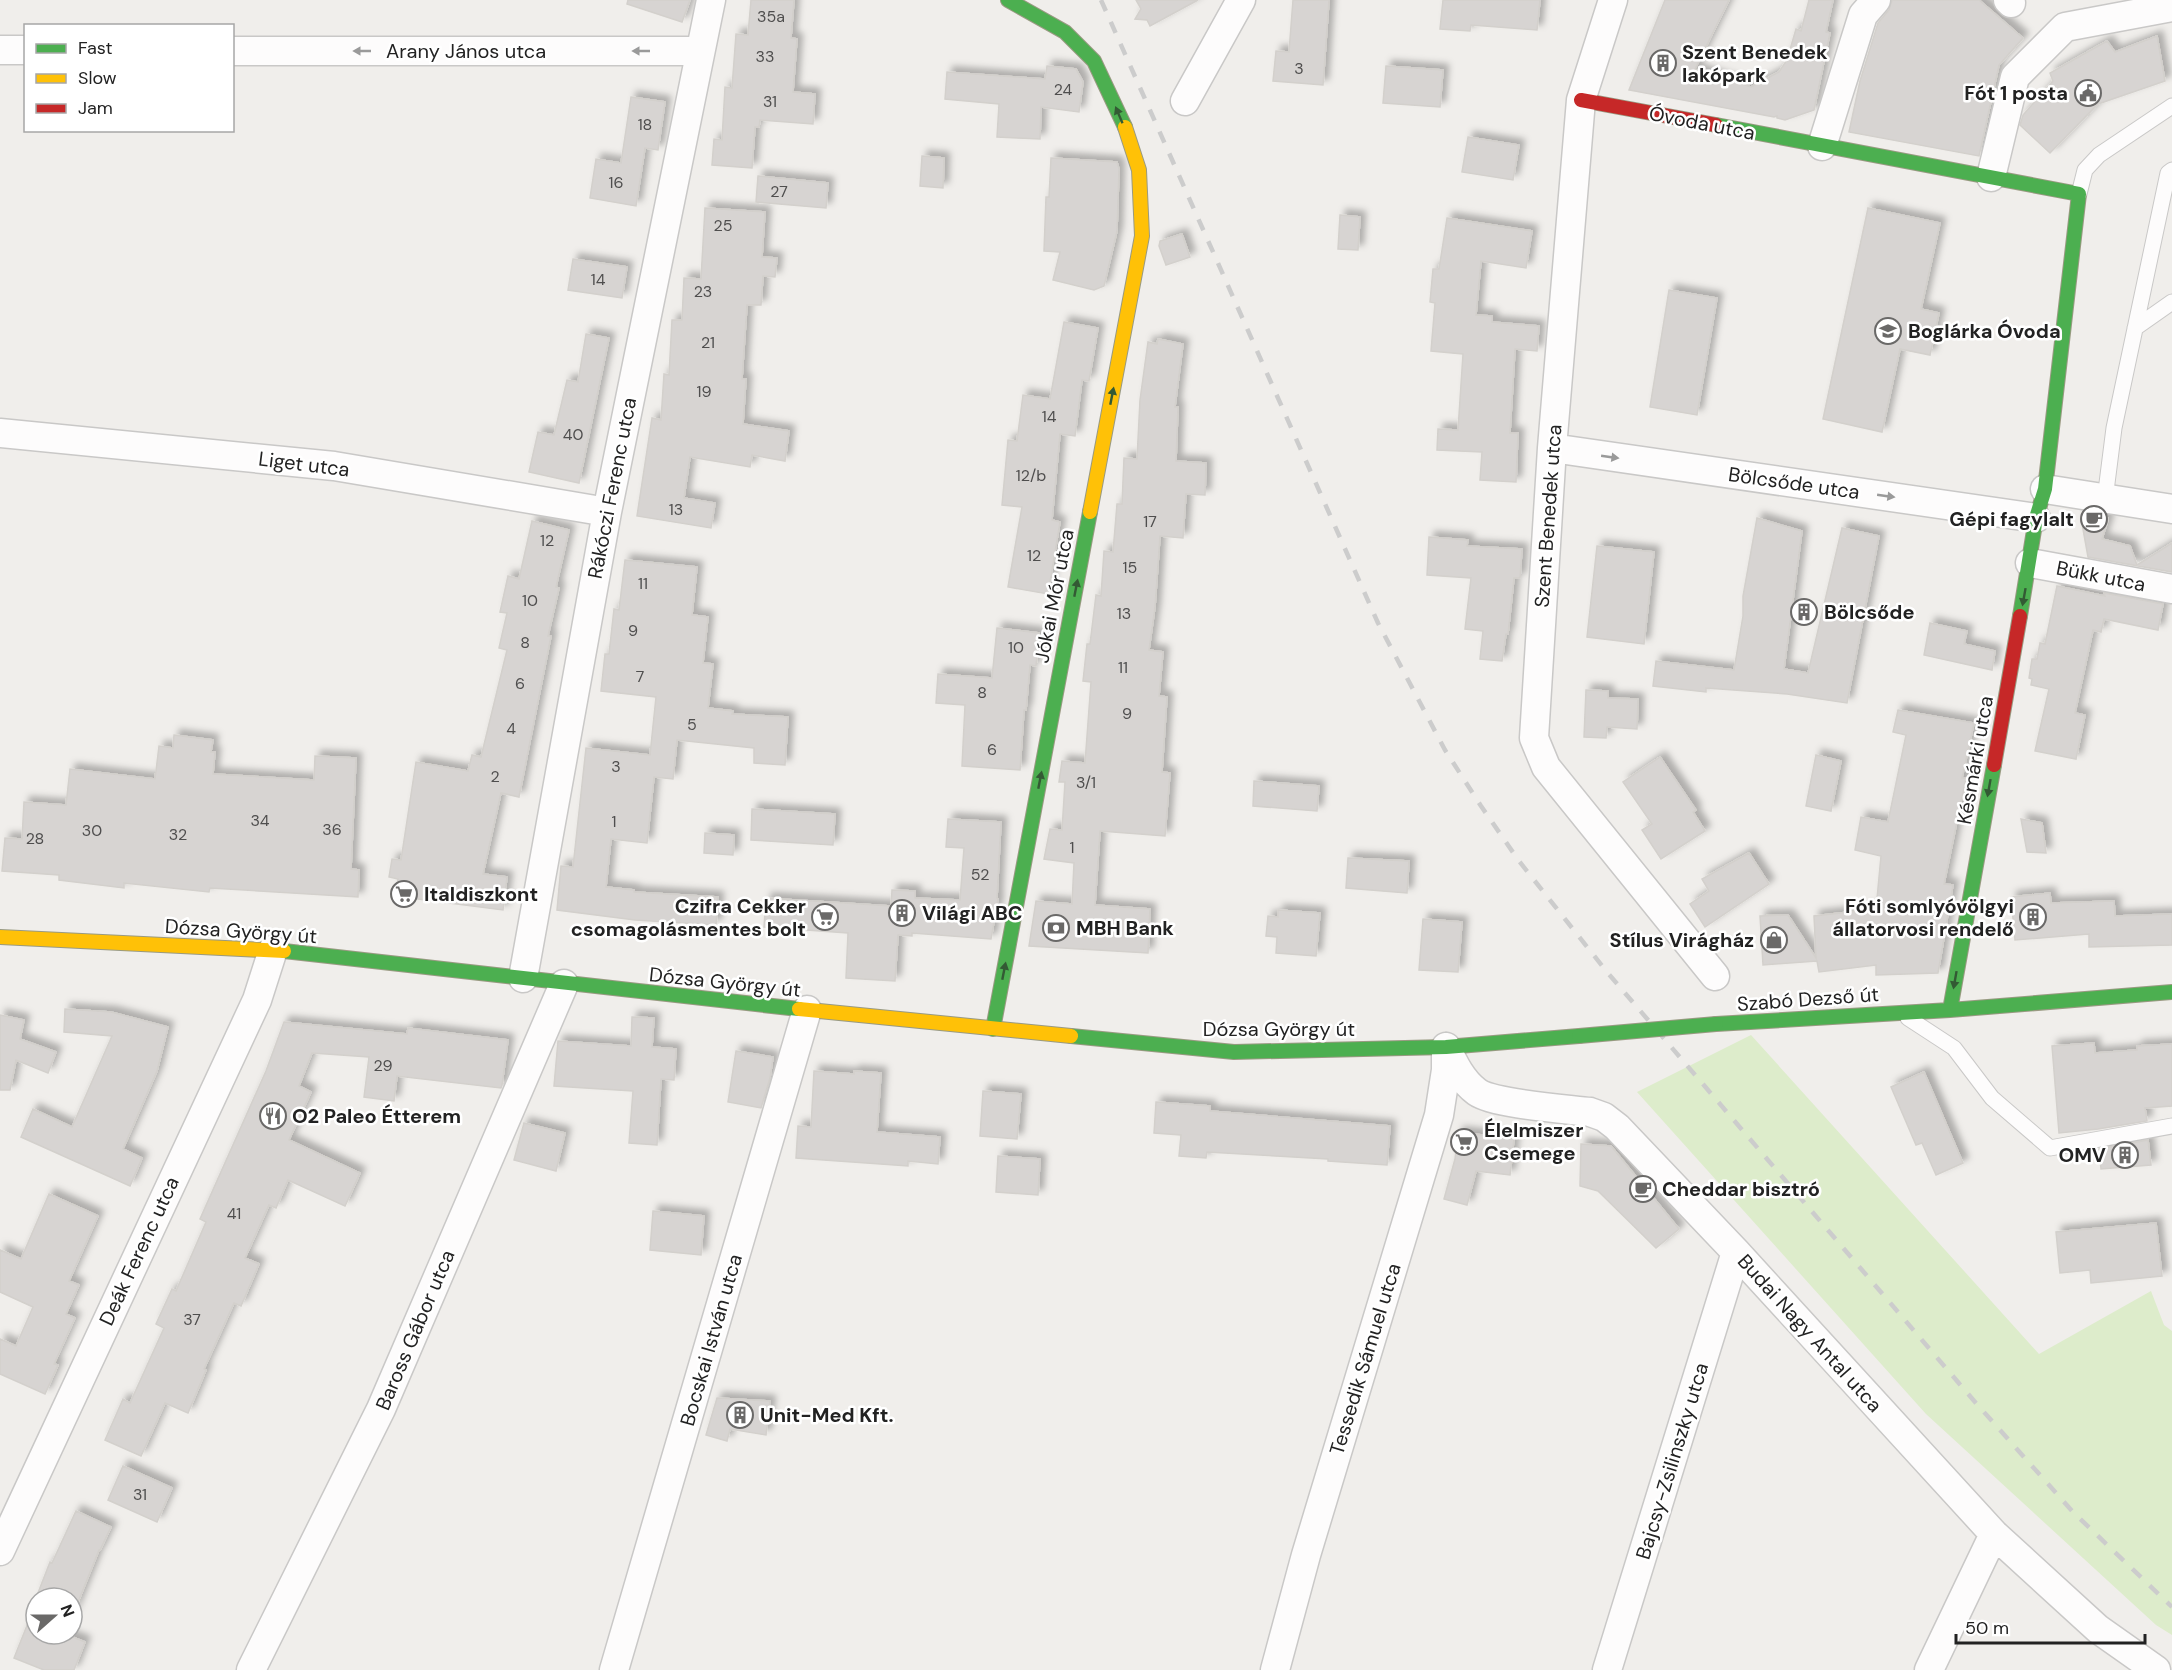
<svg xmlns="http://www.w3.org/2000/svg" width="2172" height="1670" font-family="'DM Sans',sans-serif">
  <defs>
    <filter id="shadow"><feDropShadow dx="5.5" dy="-5.5" stdDeviation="3" flood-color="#0004"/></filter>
  </defs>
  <rect width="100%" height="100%" fill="#f0eeeb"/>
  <path fill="#ddeccb" d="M1751,1035L2039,1354L2151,1291L2164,1325L2172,1331V1635L2156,1625L1926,1414L1637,1092Z"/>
  <path fill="#d7d4d2" stroke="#d3d0cc" stroke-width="1.5" filter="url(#shadow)" d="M628,0H690L682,22L627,4Z
    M751,0H794L791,38L797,39L793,92L815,94L813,124L760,120L759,127H755L752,168L712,165L714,139L722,140L725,87L732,88L736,34L748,35Z
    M1136,0H1198L1150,26L1147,20L1135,19L1141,9Z
    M1293,0H1329L1323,85L1273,81L1276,51L1289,52Z
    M1443,0H1540L1537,30L1471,25L1470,31L1440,29Z
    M1665,0H1729L1695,69L1751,87L1779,72L1787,60L1796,29L1801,31L1809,0H1833L1826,32L1830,33L1814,110L1785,120L1777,118V116L1774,117L1629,90Z
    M1892,0H1979L2023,38L1999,65L1979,156L1849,132L1860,81L1878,23L1889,10Z
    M2157,36L2165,81L2098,104L2050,153L2020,125L2023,115L2053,81L2050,73L2107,41L2115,52Z
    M1047,66L1076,69L1083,82L1079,112L1041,107L1040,139L997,137L999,104L945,99L947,72L1045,79Z
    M1386,66L1443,70L1440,107L1383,103Z
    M631,97L665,102L658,150L645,148L636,206L590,198L596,159L621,163Z
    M1468,137L1519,145L1513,180L1462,172Z
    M922,156L944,158L943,188L920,186Z
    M1051,158L1117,162L1119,169L1117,231L1104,286L1094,290L1053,280L1060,252L1044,251L1046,197H1049Z
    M758,176L828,183L826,208L756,202Z
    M705,208L765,212L762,257L777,258L775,277L763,276L761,305H747L742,379H746L743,424L789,431L785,461L752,455L750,467L690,457L684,498L715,503L711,528L637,516L652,418L661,420L664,374L669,375L672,320H682L684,278L701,279Z
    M1868,208L1940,223L1921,309L1939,313L1930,355L1900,349L1882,432L1823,419Z
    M1340,215L1360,217L1358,250L1338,249Z
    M1447,218L1532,231L1526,268L1481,261L1476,315L1492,316V322L1539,326L1537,351L1515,349L1510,433H1518L1516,482L1480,480L1482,452L1437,450L1438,429L1458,430L1463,354L1431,351L1435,303L1430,302L1433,269H1439Z
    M1182,234L1190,257L1166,265L1159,246L1160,241Z
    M573,259L627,267L622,298L568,290Z
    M1669,290L1717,298L1697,415L1650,407Z
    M1064,322L1098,328L1089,381L1082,380L1075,436L1060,434L1052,520L1060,522L1048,594L1008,587L1022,507L1002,505L1008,440L1017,441L1023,395L1050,399Z
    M586,334L609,338L579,483L529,472L538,432L554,435L567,380L578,382Z
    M1158,339L1183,344L1175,407H1178L1176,461L1206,463L1205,495L1186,494L1183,538L1160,536L1155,607L1149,650L1163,652L1159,696L1167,697L1162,772L1170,773L1165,836L1100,831L1095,905L1150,909L1148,953L1029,946L1036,901L1072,904L1074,863L1044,859L1050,829L1062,830L1065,782H1059L1062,761L1085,763L1091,682L1083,681L1087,644H1090L1096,595L1101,596L1104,551L1113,552L1117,504H1122L1124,458L1137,459L1140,400L1148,342L1157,344Z
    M2083,512L2107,516L2108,520L2102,539L2130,546L2137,565L2172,543V572L2088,557L2081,518Z
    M1757,518L1802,531L1784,669L1808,673L1842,528L1879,536L1847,703L1787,694L1706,688V692L1653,686L1656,661L1734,670L1743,616V596Z
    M532,521L569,530L556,587L559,588L548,636H551L519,797L501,793L483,874L507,877L503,910L395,896L398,879L389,877L392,859L401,860L416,762L468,771L472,755L481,757L507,650L499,648L507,613L500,612L508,576L519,579Z
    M1429,537L1468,540L1467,546L1522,549L1520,578H1514L1508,634H1506L1502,661L1480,659L1483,631L1465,629L1471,578L1427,575Z
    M1597,546L1654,552L1644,644L1587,637Z
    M625,560L697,567L692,615L708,617L703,663L713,664L708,708L733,711L732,714L788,717L785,765L754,763V748L677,740L673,779L654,777L647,843L611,839L606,887L634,890V892L718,897L716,925L635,920L557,910L561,866L573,867L586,748L650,755L656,697L601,691L605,654H609L614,609L619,610Z
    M2057,586L2105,596L2104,593L2163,604L2158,630L2104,619L2101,632L2093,630L2075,713L2085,715L2076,759L2035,751L2049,689L2031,685L2032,679L2029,678L2032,659H2037L2040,643L2045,644Z
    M1930,623L1967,631L1964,644L1995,651L1992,670L1924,655Z
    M997,628L1039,633L1036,666L1030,665L1026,710H1024L1020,770L962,766L965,705L936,703L938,674L992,678Z
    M1586,690L1608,691V698L1638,699L1637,729L1607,727L1606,738L1584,737Z
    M1898,710L1974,723L1962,778H1966L1944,884L1953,885L1938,973L1876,975V965L1819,972L1817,961L1763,965L1760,916L1788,915L1816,958L1814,916L1876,909L1881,856L1855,850L1861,817L1888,822L1906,735L1893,732Z
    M174,735L213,740L211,752H215L213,774L314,780L315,756L356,758L351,869L359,870L358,897L210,888L209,892L124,883V888L59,880V875L2,871L5,838L22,839L24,802L66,805L70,769L155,779L159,746L173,748Z
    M1816,755L1841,761L1831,811L1806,806Z
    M1660,757L1696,810L1693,812L1705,831L1661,859L1642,830L1652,824L1623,782Z
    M1254,781L1319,786L1317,811L1253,806Z
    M752,809L835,814L833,845L751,840Z
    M948,819L1001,822L997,898L998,899L991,939L912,933V936L898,935L895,981L846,978L848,933L764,927L766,898L891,906L892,890L915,891V898L960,900L964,848L946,847Z
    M2021,819L2042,823L2046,853L2027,852Z
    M705,833L734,835L733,855L704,853Z
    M1749,853L1769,884L1705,927L1690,904L1709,891L1702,879Z
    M1348,858L1409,861L1407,893L1346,888Z
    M2050,893L2051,903L2114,901L2115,916L2172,914V945L2089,947V934L2015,940L2011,897Z
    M1278,910L1320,913L1316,956L1276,953L1277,937L1266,936L1268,916L1278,917Z
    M1423,919L1462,922L1458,972L1419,970Z
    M65,1009L111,1012L168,1027L157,1071L123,1149L142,1158L130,1186L21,1137L33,1109L72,1127L112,1036L64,1032Z
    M0,1015L24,1020L20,1039L56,1052L48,1073L16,1060L10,1090H0Z
    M632,1017L654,1018L652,1047L676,1049L674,1080L661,1079L657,1145L629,1143L633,1091L554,1086L558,1041L631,1046Z
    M284,1022L407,1034L408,1028L508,1040L502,1085L501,1088L397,1076L394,1101L364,1097L369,1057L312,1053L299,1086L311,1092L289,1140L360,1173L345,1206L288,1180L276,1208L269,1205L245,1258L259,1264L241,1306L234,1303L204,1369L206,1370L188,1413L165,1403L141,1456L105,1440L123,1399L130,1403L164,1328L156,1324L172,1289L176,1291L206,1222L200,1219L266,1071Z
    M2094,1043L2095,1053L2137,1050V1046L2172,1044V1106L2145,1108L2147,1121L2098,1129L2059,1133L2052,1046Z
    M736,1051L773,1057L770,1078L761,1108L728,1102Z
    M814,1071L854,1074V1071L881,1073L877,1132L940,1137L938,1164L908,1161V1166L796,1158L798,1126L811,1127Z
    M1924,1072L1963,1163L1936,1175L1922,1143L1916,1145L1891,1087Z
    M983,1091L1021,1094L1017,1139L980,1136Z
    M1156,1102L1210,1106V1111L1390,1126L1387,1165L1328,1161V1159L1207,1152L1206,1158L1179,1156L1181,1135L1154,1133Z
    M524,1123L565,1133L556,1171L514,1160Z
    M1458,1132L1514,1139L1510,1175L1476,1171L1467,1205L1444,1199L1455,1159Z
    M2148,1140L2151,1165L2101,1169L2099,1149Z
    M1581,1144L1611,1146L1679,1229L1656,1248L1598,1191L1580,1186Z
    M998,1156L1040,1159L1038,1195L996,1192Z
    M49,1194L98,1216L69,1281L79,1285L66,1314L75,1318L54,1364L58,1365L45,1394L0,1374V1339L16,1346L33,1307L0,1292V1250L21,1259Z
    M653,1211L704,1216L701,1255L650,1250Z
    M2156,1223L2162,1276L2091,1283L2090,1270L2060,1273L2056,1232Z
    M717,1398L770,1401L766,1435L730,1429L727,1441L706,1435Z
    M123,1466L172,1488L157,1522L108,1500Z
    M76,1511L111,1527L100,1550H99L72,1617V1598H38L40,1594L38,1593L50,1562L52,1563Z
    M36,1603V1634H65L85,1642L74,1670H44L14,1658Z"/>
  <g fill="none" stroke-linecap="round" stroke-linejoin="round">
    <defs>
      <path id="lane" d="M2079,194L2085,170L2099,155L2172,106
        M2135,328L2172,302
        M2105,499L2114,428L2168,173L2172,170
        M1908,1018L1954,1048L1992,1098L2050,1148L2172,1126"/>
      <path id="street" d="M1613,0L1581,100L1552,448L1534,738L1546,767L1715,976
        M2008,0L2011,3
        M0,50H26
        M232,51H699
        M1185,101L1241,0
        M1822,146L1863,15L1876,0
        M1991,177L2015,77L2065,27L2172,7
        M0,433L334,466L607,512
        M1552,448L2036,518
        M2045,489L2172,509
        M2030,563L2172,589
        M523,978L607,512L711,0
        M1446,1047C1454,1064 1462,1081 1477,1092C1494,1104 1566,1109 1590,1112L1604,1117L1617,1127L1736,1252L1994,1534L2098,1629L2156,1670
        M0,1551L257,1000L273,950
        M251,1670L381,1409L564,984
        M614,1670L807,1010
        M1275,1670L1306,1555L1439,1115L1446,1070V1047
        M1607,1670L1736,1252
        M1929,1670L1994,1534"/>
      <path id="fast" d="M1008,0L1065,32L1094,61L1125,127
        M1716,125L2079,194L2045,489L2036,518L2020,616
        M284,951L799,1009
        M1950,1010L1994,765
        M1716,1024L1950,1010L2172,992
        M993,1029L1090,512
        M1071,1036L1234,1052L1446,1047L1579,1036"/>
      <path id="slow" d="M1090,512L1142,236L1139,170L1125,127
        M0,937L284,951
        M799,1009L1071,1036"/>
      <path id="jam" d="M1581,100L1716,125
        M1994,765L2020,616"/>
    </defs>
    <use href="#lane" stroke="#c9c8c7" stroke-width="17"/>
    <use href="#street" stroke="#c9c8c7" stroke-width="31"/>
    <use href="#fast" stroke="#999a82" stroke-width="16"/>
    <use href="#slow" stroke="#999a82" stroke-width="16"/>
    <use href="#jam" stroke="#999a82" stroke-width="16"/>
    <use href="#lane" stroke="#fdfcfc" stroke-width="15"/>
    <use href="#street" stroke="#fdfcfc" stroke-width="28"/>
    <use href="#fast" stroke="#4caf50" stroke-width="14"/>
    <use href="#slow" stroke="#ffc107" stroke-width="14"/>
    <use href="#jam" stroke="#c62828" stroke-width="14"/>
    <path stroke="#ccc" stroke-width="4.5" stroke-dasharray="12 12" stroke-linecap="butt" d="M1101,0L1378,623L1445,750L1481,806L1519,861L1607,972L1975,1402L2073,1512L2172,1607"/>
    <defs>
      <path id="fast-bridge" d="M1579,1036L1716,1024"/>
    </defs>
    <use href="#fast-bridge" stroke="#999a82" stroke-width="16" stroke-linecap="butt"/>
    <use href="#fast-bridge" stroke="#4caf50" stroke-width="14"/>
  </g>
  <defs><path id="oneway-solid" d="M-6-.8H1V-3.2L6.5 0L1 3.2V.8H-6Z" transform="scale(1.5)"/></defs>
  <g fill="#9a9a9a">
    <use href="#oneway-solid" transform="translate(362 51) rotate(-180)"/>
    <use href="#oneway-solid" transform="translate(641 51) rotate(-180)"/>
    <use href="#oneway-solid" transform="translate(1610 457) rotate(8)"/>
    <use href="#oneway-solid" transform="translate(1886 496) rotate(8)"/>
  </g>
  <g fill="#335a34">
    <use href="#oneway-solid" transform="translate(1119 115) rotate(-113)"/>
    <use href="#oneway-solid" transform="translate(1112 396) rotate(-79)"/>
    <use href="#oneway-solid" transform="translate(1076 588) rotate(-79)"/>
    <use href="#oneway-solid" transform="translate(2024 597) rotate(100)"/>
    <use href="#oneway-solid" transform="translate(1040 780) rotate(-79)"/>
    <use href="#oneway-solid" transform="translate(1989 788) rotate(100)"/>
    <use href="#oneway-solid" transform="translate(1004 971) rotate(-79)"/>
    <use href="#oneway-solid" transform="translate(1955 980) rotate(100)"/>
  </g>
  <defs>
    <symbol id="building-ring" viewBox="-11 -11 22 22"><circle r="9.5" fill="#fff" stroke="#6a6968" stroke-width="1.5"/><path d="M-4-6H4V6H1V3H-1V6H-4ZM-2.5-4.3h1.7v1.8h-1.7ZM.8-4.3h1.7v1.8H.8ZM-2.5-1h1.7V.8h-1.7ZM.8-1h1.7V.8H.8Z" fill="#6a6968"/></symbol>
    <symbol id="civic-ring" viewBox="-11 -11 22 22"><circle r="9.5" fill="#fff" stroke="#6a6968" stroke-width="1.5"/><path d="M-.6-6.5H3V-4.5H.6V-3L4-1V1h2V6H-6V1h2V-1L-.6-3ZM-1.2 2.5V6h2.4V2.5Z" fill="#6a6968"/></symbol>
    <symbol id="school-ring" viewBox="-11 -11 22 22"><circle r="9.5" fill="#fff" stroke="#6a6968" stroke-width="1.5"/><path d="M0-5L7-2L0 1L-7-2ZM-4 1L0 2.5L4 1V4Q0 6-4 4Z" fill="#6a6968"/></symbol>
    <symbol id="cafe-ring" viewBox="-11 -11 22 22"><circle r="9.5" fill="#fff" stroke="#6a6968" stroke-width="1.5"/><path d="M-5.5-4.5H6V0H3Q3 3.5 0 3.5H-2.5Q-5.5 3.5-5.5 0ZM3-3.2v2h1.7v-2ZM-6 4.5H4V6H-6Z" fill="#6a6968"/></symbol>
    <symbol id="supermarket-ring" viewBox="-11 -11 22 22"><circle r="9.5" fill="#fff" stroke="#6a6968" stroke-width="1.5"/><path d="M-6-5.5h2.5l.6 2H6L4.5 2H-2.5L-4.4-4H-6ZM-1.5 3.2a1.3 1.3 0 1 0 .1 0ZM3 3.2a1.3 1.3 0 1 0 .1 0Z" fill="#6a6968"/></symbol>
    <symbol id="bank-ring" viewBox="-11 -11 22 22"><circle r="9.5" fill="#fff" stroke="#6a6968" stroke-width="1.5"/><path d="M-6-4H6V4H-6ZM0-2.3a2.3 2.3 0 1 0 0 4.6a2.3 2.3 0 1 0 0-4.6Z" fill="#6a6968"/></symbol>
    <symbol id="shop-ring" viewBox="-11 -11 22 22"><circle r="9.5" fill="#fff" stroke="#6a6968" stroke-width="1.5"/><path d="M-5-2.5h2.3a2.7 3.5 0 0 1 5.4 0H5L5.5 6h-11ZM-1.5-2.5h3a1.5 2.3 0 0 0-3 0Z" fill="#6a6968"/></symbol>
    <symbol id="restaurant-ring" viewBox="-11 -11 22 22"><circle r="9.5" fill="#fff" stroke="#6a6968" stroke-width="1.5"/><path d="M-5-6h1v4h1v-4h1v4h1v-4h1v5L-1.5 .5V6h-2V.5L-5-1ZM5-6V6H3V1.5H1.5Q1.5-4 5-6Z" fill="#6a6968"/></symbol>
  </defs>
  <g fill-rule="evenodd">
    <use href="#building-ring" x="1648" y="48" width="30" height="30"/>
    <use href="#civic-ring" x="2073" y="78" width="30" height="30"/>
    <use href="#school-ring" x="1873" y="316" width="30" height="30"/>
    <use href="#cafe-ring" x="2079" y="504" width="30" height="30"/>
    <use href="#building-ring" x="1789" y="597" width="30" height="30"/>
    <use href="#supermarket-ring" x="389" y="879" width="30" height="30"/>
    <use href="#building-ring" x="887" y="898" width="30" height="30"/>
    <use href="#supermarket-ring" x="810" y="902" width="30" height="30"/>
    <use href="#building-ring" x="2018" y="902" width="30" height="30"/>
    <use href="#bank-ring" x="1041" y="913" width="30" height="30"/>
    <use href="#shop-ring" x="1759" y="925" width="30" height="30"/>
    <use href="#restaurant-ring" x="258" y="1101" width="30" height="30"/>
    <use href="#supermarket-ring" x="1449" y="1127" width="30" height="30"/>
    <use href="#building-ring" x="2110" y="1140" width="30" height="30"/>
    <use href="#cafe-ring" x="1628" y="1174" width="30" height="30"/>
    <use href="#building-ring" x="725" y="1400" width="30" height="30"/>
  </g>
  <g text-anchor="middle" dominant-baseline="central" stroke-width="5" stroke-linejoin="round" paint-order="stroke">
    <g font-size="16" fill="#4f4e4e">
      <text x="771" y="16">35a</text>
      <text x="765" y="56">33</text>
      <text x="1299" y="68">3</text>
      <text x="1063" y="89">24</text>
      <text x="770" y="101">31</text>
      <text x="645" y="124">18</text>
      <text x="616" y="182">16</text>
      <text x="779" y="191">27</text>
      <text x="723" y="225">25</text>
      <text x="598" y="279">14</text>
      <text x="703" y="291">23</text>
      <text x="708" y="342">21</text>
      <text x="704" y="391">19</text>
      <text x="1049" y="416">14</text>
      <text x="573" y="434">40</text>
      <text x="1031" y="475">12/b</text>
      <text x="676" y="509">13</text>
      <text x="1150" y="521">17</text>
      <text x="547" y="540">12</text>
      <text x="1034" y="555">12</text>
      <text x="1130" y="567">15</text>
      <text x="643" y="583">11</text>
      <text x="530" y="600">10</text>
      <text x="1124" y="613">13</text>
      <text x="633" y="630">9</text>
      <text x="525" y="642">8</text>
      <text x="1016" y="647">10</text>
      <text x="1123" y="667">11</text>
      <text x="640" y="676">7</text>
      <text x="520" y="683">6</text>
      <text x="982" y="692">8</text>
      <text x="1127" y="713">9</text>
      <text x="692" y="724">5</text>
      <text x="511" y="728">4</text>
      <text x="992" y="749">6</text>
      <text x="616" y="766">3</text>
      <text x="495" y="776">2</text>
      <text x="1086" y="782">3/1</text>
      <text x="260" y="820">34</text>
      <text x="614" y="821">1</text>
      <text x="332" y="829">36</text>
      <text x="92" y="830">30</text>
      <text x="178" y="834">32</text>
      <text x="35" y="838">28</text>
      <text x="1072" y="847">1</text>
      <text x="980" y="874">52</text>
      <text x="383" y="1065">29</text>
      <text x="234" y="1213">41</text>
      <text x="192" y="1319">37</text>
      <text x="140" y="1494">31</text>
    </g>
    <g font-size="20" fill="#222" stroke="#fff">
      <text x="466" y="51">Arany János utca</text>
      <text transform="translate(1702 123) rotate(11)">Óvoda utca</text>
      <text transform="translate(304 464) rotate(7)">Liget utca</text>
      <text transform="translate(1794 483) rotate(8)">Bölcsőde utca</text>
      <text transform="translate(612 488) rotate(-79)">Rákóczi Ferenc utca</text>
      <text transform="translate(1548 516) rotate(-86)">Szent Benedek utca</text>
      <text transform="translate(2101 576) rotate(11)">Bükk utca</text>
      <text transform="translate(1054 596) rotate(-79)">Jókai Mór utca</text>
      <text transform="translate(1975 760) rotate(-80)">Késmárki utca</text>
      <text transform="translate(241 931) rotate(4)">Dózsa György út</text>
      <text transform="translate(725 982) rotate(6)">Dózsa György út</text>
      <text transform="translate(1808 999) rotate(-4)">Szabó Dezső út</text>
      <text x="1279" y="1029">Dózsa György út</text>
      <text transform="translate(139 1251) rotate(-65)">Deák Ferenc utca</text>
      <text transform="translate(415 1330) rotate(-67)">Baross Gábor utca</text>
      <text transform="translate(1810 1333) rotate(48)">Budai Nagy Antal utca</text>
      <text transform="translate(711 1340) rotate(-74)">Bocskai István utca</text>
      <text transform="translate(1365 1359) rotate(-73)">Tessedik Sámuel utca</text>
      <text transform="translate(1672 1461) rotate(-73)">Bajcsy-Zsilinszky utca</text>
    </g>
    <g font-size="20" font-weight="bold" fill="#222" stroke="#fff" text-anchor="start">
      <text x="1682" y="52">Szent Benedek<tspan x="1682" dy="23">lakópark</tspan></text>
      <text x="2068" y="93" text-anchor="end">Fót 1 posta</text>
      <text x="1908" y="331">Boglárka Óvoda</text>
      <text x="2074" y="519" text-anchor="end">Gépi fagylalt</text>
      <text x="1824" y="612">Bölcsőde</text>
      <text x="424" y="894">Italdiszkont</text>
      <text x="806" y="906" text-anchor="end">Czifra Cekker<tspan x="806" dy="23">csomagolásmentes bolt</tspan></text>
      <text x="2014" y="906" text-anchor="end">Fóti somlyóvölgyi<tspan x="2014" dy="23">állatorvosi rendelő</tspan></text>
      <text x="922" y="913">Világi ABC</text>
      <text x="1076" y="928">MBH Bank</text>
      <text x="1754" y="940" text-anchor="end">Stílus Virágház</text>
      <text x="292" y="1116">O2 Paleo Étterem</text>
      <text x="1484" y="1130">Élelmiszer<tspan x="1484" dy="23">Csemege</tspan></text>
      <text x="2106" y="1155" text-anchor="end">OMV</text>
      <text x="1662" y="1189">Cheddar bisztró</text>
      <text x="760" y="1415">Unit-Med Kft.</text>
    </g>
  </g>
  <rect x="24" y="24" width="210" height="108" fill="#ffffff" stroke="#a7a7a7" stroke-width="1.5"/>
  <rect x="36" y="44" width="30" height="9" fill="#4caf50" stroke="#a7a7a7" stroke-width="1.5"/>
  <text x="78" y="54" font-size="18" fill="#222222">Fast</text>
  <rect x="36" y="74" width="30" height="9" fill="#ffc107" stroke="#a7a7a7" stroke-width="1.5"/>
  <text x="78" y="84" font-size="18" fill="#222222">Slow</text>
  <rect x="36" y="104" width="30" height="9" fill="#c62828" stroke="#a7a7a7" stroke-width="1.5"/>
  <text x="78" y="114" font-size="18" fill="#222222">Jam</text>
  <g transform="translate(54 1616) rotate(69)"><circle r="28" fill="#ffffff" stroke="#a7a7a7" stroke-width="1.5"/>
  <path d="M0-4.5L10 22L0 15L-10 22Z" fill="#6a6968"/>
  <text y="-9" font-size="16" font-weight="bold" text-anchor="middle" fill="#222222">N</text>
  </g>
  <path d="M1956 1634v9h189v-9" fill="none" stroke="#222222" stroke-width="3"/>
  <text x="1965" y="1634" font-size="18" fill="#222222" stroke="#ffffff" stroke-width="4.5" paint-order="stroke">50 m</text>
</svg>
